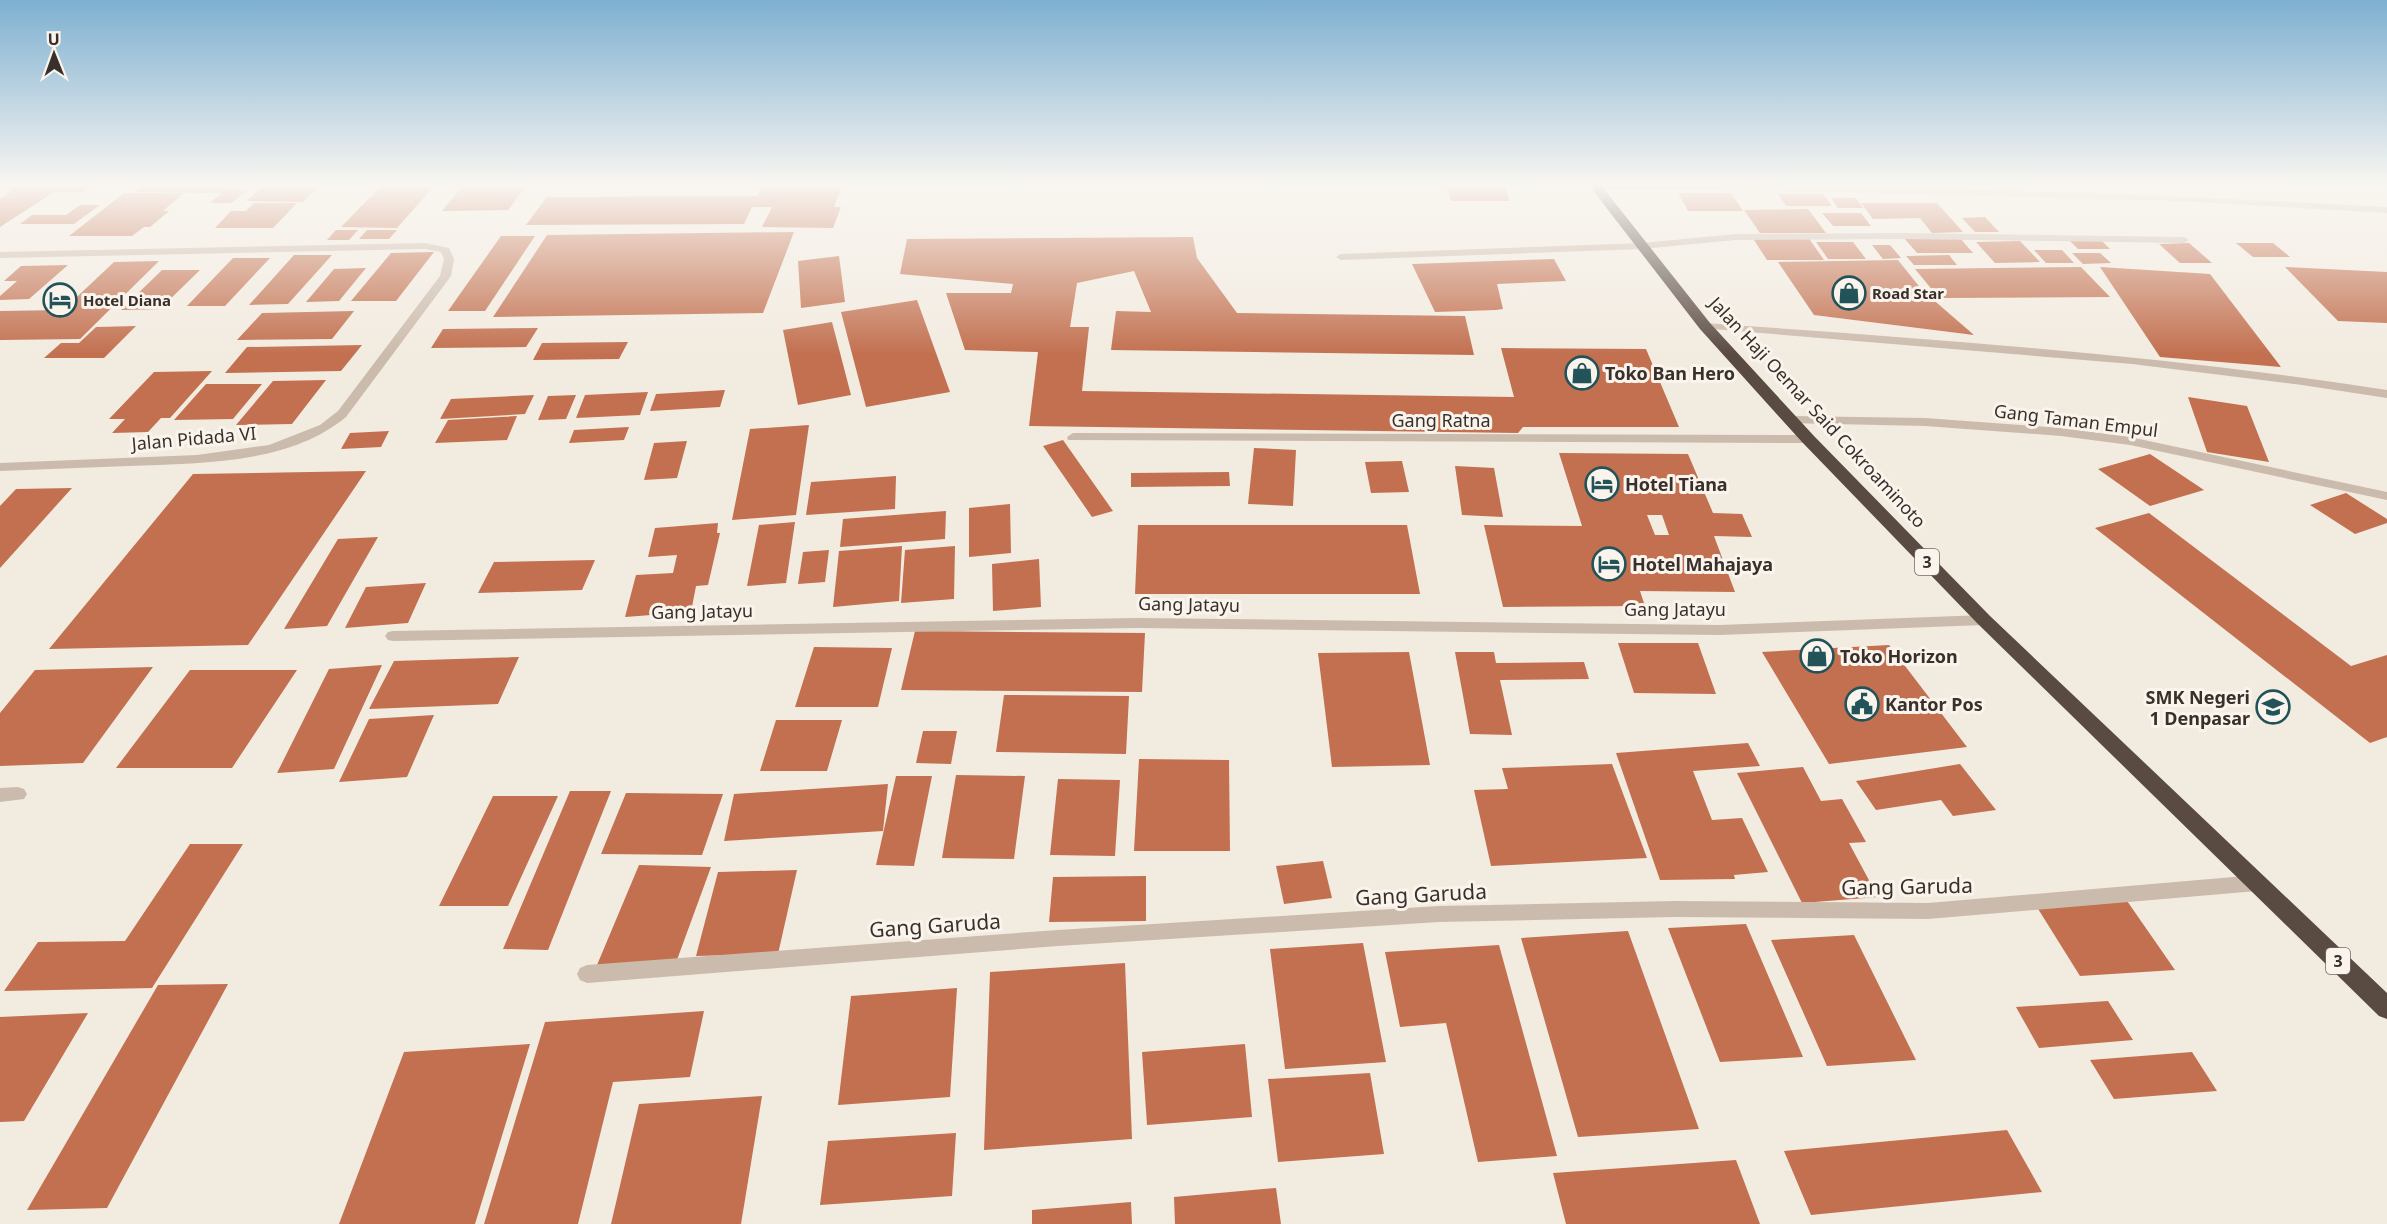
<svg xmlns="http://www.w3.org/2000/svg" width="2387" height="1224" font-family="'Noto Sans',sans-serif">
  <rect width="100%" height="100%" fill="#f2ebe0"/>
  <path fill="#c2704f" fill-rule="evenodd" d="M17,184H94L82,192H54L0,227V199L12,191H6Z
    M145,184H235L228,189L248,190L231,203H210L222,193L135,192Z
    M266,184H321L303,202L246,201Z
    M383,184H436L397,228L341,227Z
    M464,184H528L508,210L442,211Z
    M763,184H843L834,207H841L833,228L762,227L772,207H752L744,224L526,225L547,197L757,196Z
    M1445,184H1503L1510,201H1451Z
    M124,193H184L163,211H169L150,227H144L132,236H69Z
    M1678,193H1731L1743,211H1688Z
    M1778,194H1823L1832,206H1786Z
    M1831,198H1856L1863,208H1838Z
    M254,203H297L273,228H215L231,211H246Z
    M1861,203H1937L1963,232L1932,233L1920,218L1873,219Z
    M80,205H100L74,224H20L32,215H66Z
    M1808,209L1826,233H1760L1744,210Z
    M1822,213H1861L1871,226H1833Z
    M1985,217L1999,232H1975L1962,218Z
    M336,230H358L349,240H327Z
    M367,230H397L389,239H359Z
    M794,232L763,313L493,317L547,235Z
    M501,236H535L485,311H448Z
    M1193,237L1197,258L1237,313L1465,316L1474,355L1111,350L1116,311L1151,312L1134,271L1077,283L1070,327H1089L1082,391L1514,397L1501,348L1646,349L1679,427H1523L1518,433L1029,426L1038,352L965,350L946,293H1011L1013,284L900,274L907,239Z
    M1752,237H1808L1824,260H1767Z
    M1904,238H1960L1973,253H1917Z
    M2020,241L2040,262L1995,263L1976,242Z
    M2070,241H2102L2110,249H2078Z
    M1816,242H1853L1866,259H1828Z
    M2189,243L2212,263H2180L2159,244Z
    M2236,243H2273L2290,257H2253Z
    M1872,245H1890L1901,258L1883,259Z
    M2034,250H2062L2074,263H2046Z
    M434,252L396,301H351L391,253Z
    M2072,253H2100L2111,263L2083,264Z
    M294,255H332L288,304L249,305Z
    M1949,255L1957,265H1914L1906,256Z
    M839,256L845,302L801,308L798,261Z
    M233,258H270L225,306H187Z
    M1554,259L1566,281L1497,284L1503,309L1496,310L1435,312L1412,264Z
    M1898,260L1922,290L1974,335L1814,315L1778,262Z
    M159,261L80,339L0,340V311L63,310L114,262Z
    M68,265L29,299L0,300V296L17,281H4L21,266Z
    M2081,267L2110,297L1939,298L1915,269Z
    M2100,267L2210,274L2281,367L2160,357Z
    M2285,267L2387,272V323L2338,321Z
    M366,268L339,301L306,302L334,269Z
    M162,270H200L160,309L121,310Z
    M917,300L950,392L866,407L841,312Z
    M354,311L332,339L237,340L262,313Z
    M832,322L851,395L798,405L783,330Z
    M136,326L104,358H44L61,343H79L96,327Z
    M538,328L526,347L431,348L443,329Z
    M628,342L619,359L533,360L542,343Z
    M362,345L341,371L225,373L247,347Z
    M212,371L170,418H161L148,432L112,433L125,419H109L154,372Z
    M326,380L292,424L236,425L273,381Z
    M206,384H262L233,419L174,420Z
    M725,390L720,407L650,411L656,394Z
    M648,392L640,415L576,418L585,395Z
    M534,395L525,414L440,419L451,399Z
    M576,395L566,419L538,420L548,396Z
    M2188,397L2247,406L2269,462L2207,452Z
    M517,416L507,440L435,443L448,420Z
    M809,425L796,515L732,520L750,429Z
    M629,427L624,440L569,443L574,430Z
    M389,431L381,447L341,449L350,433Z
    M1063,440L1113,511L1092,517L1043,446Z
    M687,441L677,478L644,480L654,443Z
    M1254,448L1296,450L1293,506L1248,504Z
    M1559,453L1688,454L1713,513L1742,514L1752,537L1714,536L1735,592L1640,591L1645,606L1503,607L1484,525L1582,526ZM1647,515H1662L1669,535H1655Z
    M2150,454L2204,490L2150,506L2098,469Z
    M1402,461L1409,492L1371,493L1365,462Z
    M1455,466L1494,468L1503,517L1462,515Z
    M366,471L248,645L49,649L193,474Z
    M1229,472L1230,486L1131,487V473Z
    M896,476L895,509L806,515L811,482Z
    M72,488L0,568V506L16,489Z
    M2346,493L2387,519V523L2355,534L2310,505Z
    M1010,504L1011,553L969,557V508Z
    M946,511L945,539L840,547L843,519Z
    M2149,513L2351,666L2387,655V737L2370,743L2095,528Z
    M795,522L786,583L747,586L759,525Z
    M718,523L717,533H720L708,585L696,586L691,612L625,617L636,575L673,573L677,555L648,557L655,528Z
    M1138,525H1407L1420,594H1135Z
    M378,537L327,626L284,629L338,539Z
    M902,546L899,601L833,607L839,551Z
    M955,546L954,599L901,603L905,550Z
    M829,550L825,582L798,584L803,552Z
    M1039,559L1041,607L993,611L992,564Z
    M595,560L582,590L478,593L494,562Z
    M426,583L408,623L345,628L366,587Z
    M915,631L1145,633L1142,692L901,690Z
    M1618,643H1698L1716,694L1634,693Z
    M1889,645L1967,747L1829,764L1762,652Z
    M814,647L892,648L878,707H795Z
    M1409,652L1430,765L1332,767L1318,653Z
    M1455,652H1494L1496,663L1584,662L1589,679L1500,680L1512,735L1470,734Z
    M519,657L498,704L369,709L394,661Z
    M382,665L334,769L277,773L329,669Z
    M153,667L83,763L0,766V713L35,670Z
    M190,670H297L232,768H116Z
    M1004,695L1129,696L1126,754L996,752Z
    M434,715L407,777L339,782L369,719Z
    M776,720H842L827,771H760Z
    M923,731H957L951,764L916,763Z
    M1748,743L1760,766L1693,771L1712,820L1742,818L1768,872L1734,875L1735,879L1660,880L1616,753Z
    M1139,759L1229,760L1230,851H1134Z
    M1612,764L1647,858L1491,866L1474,790L1508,789L1502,768Z
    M1960,764L1996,810L1953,816L1941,800L1876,810L1856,781Z
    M1803,767L1821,801L1842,799L1866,842L1849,843L1878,897L1802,903L1737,773Z
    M956,775L1025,776L1014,859L942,858Z
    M896,776H932L914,866L876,865Z
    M1058,779L1120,780L1115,856L1050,855Z
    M888,784L883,831L724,841L734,794Z
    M570,791H611L548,950L503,949Z
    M626,793L723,794L702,855L601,854Z
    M493,796H558L508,906H439Z
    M190,844H243L152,988L4,991L38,942L125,941Z
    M1323,861L1332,898L1284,904L1276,866Z
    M639,865L711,867L674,968L597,965Z
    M797,870L778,954L696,956L718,872Z
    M1146,876V921L1049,922L1053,877Z
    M2125,898L2175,970L2080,976L2035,904Z
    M1746,924L1803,1057L1720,1062L1668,928Z
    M1628,931L1699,1129L1578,1137L1521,938Z
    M1854,935L1916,1060L1827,1066L1771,940Z
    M1363,943L1386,1062L1285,1069L1270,949Z
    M1499,945L1557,1156L1478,1162L1446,1023L1400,1027L1385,952Z
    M1125,963L1132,1139L984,1150L990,972Z
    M228,984L107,1208L27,1210L158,985Z
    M957,988L950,1097L838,1105L851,996Z
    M2108,1001L2133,1040L2039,1048L2016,1007Z
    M704,1011L690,1077L613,1082L578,1224H484L545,1022Z
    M88,1013L24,1121L0,1122V1017Z
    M530,1044L475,1224H339L404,1052Z
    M1245,1044L1252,1117L1147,1125L1142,1052Z
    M2192,1052L2217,1091L2114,1099L2090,1060Z
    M1370,1073L1384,1154L1278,1162L1268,1079Z
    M762,1096L741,1224H611L639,1104Z
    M2007,1130L2042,1192L1811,1215L1784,1151Z
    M956,1133L952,1196L820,1205L828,1141Z
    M1736,1160L1760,1224H1566L1553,1173Z
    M1276,1188L1281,1224H1175L1174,1197Z
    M1131,1202L1132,1224H1032V1210Z"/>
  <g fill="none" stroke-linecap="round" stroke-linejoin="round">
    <path fill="#cbbbac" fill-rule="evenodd" d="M1597,185C1861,185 2124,192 2387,207V213L2179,201L1780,191L1593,190V186Z
      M1904,233L2184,237L2189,240L2184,243L1904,239L1735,240L1642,249L1341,260L1336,257L1341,254L1642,243L1735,234Z
      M425,243L449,248L454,259L451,276L346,417C288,465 200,463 128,466C85,468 43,469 0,471V463L197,455L269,445L320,425L338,411L440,276L444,259L441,252L425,249L0,258V252Z
      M1705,323C1933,339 2161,355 2387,390V398L2302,385L2132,364L1701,328V324Z
      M1791,416L1925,418L2061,428L2130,437L2387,492V500L2130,445L2061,436L1925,426L1786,423L1785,420Z
      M1073,433L1808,435L1814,439L1808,443L1068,440L1067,437Z
      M1984,615L1992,620L1984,625L1719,635L1137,628L393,641L388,640L385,636L388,632L393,631L1137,618L1719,625Z
      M18,787L24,789L27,794L24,799L0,802V788Z
      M2257,875L2263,878L2266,883L2263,888L2257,891L1928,919L1674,917L1439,922L1058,946L587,983L580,980L577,974L580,968L587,965L1058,930L1439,906L1674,901L1928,903Z"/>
    <path fill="#594a42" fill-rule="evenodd" d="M1588,184H1600L1710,323L1814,436L1990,616L2387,993V1019L2379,1016L1978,624L1802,442L1700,329Z"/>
  </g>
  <linearGradient id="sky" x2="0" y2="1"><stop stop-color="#7eb0d1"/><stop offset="0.52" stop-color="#f9f6f1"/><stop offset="1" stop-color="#f9f6f1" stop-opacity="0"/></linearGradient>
  <rect width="2387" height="355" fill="url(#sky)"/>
  <defs>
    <symbol id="shop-ring" viewBox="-11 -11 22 22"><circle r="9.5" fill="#faf4ed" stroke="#215359" stroke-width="1.5"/><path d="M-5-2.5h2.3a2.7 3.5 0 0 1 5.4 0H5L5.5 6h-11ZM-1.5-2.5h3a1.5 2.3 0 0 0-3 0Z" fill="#215359"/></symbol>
    <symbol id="hotel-ring" viewBox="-11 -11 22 22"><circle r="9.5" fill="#faf4ed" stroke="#215359" stroke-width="1.5"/><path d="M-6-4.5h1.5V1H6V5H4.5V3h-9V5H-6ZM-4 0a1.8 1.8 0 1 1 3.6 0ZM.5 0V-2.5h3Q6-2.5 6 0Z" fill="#215359"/></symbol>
    <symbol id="civic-ring" viewBox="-11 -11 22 22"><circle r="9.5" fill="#faf4ed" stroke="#215359" stroke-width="1.5"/><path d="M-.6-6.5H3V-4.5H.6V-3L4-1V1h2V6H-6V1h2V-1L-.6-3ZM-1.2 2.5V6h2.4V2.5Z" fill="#215359"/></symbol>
    <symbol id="school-ring" viewBox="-11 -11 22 22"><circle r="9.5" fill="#faf4ed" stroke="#215359" stroke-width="1.5"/><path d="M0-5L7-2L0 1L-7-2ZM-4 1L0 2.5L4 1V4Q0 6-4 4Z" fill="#215359"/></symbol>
  </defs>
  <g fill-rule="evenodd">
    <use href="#shop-ring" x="1830" y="274" width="38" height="38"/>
    <use href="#hotel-ring" x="41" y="281" width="38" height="38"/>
    <use href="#shop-ring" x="1563" y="354" width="38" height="38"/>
    <use href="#hotel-ring" x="1583" y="465" width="38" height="38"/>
    <use href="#hotel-ring" x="1590" y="545" width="38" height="38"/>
    <use href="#shop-ring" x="1798" y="637" width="38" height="38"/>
    <use href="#civic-ring" x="1843" y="685" width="38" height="38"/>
    <use href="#school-ring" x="2254" y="688" width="38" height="38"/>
  </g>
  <g text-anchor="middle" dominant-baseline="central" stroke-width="6" stroke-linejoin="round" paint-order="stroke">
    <g font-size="15" font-weight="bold" fill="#39302b" stroke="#faf4ed" text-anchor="start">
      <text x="1872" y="293">Road Star</text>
      <text x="83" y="300">Hotel Diana</text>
    </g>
    <g fill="#faf4ed" stroke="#736b65" stroke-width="1.5">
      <rect x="1915" y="549" width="24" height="26" rx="4.5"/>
      <rect x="2326" y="948" width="24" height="26" rx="4.5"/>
    </g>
    <g font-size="16" font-weight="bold" fill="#39302b">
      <text x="1927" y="562">3</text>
      <text x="2338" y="961">3</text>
    </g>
    <g font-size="18" font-weight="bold" fill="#39302b" stroke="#faf4ed" text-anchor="start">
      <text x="1605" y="373">Toko Ban Hero</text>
      <text x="1625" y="484">Hotel Tiana</text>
      <text x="1632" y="564">Hotel Mahajaya</text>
      <text x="1840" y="656">Toko Horizon</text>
      <text x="2250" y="697" text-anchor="end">SMK Negeri<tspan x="2250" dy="21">1 Denpasar</tspan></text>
      <text x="1885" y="704">Kantor Pos</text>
    </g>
    <g font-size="18" fill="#39302b" stroke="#faf4ed">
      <text transform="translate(1818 412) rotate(47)">Jalan Haji Oemar Said Cokroaminoto</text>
      <text x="1441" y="420">Gang Ratna</text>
      <text transform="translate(2076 420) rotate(7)">Gang Taman Empul</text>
      <text transform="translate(194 438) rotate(-5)">Jalan Pidada VI</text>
      <text transform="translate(1189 604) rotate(1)">Gang Jatayu</text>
      <text x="1675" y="609">Gang Jatayu</text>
      <text transform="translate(702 611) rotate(-1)">Gang Jatayu</text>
    </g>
    <g font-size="21" fill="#39302b" stroke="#faf4ed">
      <text transform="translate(1907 886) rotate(-1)">Gang Garuda</text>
      <text transform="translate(1421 894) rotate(-3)">Gang Garuda</text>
      <text transform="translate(935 925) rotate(-4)">Gang Garuda</text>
    </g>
  </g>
  <g transform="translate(54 54) rotate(359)" stroke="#faf4ed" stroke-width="4.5" paint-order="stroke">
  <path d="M0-4.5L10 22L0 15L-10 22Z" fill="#39302b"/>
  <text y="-9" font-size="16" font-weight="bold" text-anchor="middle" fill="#39302b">U</text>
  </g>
</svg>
